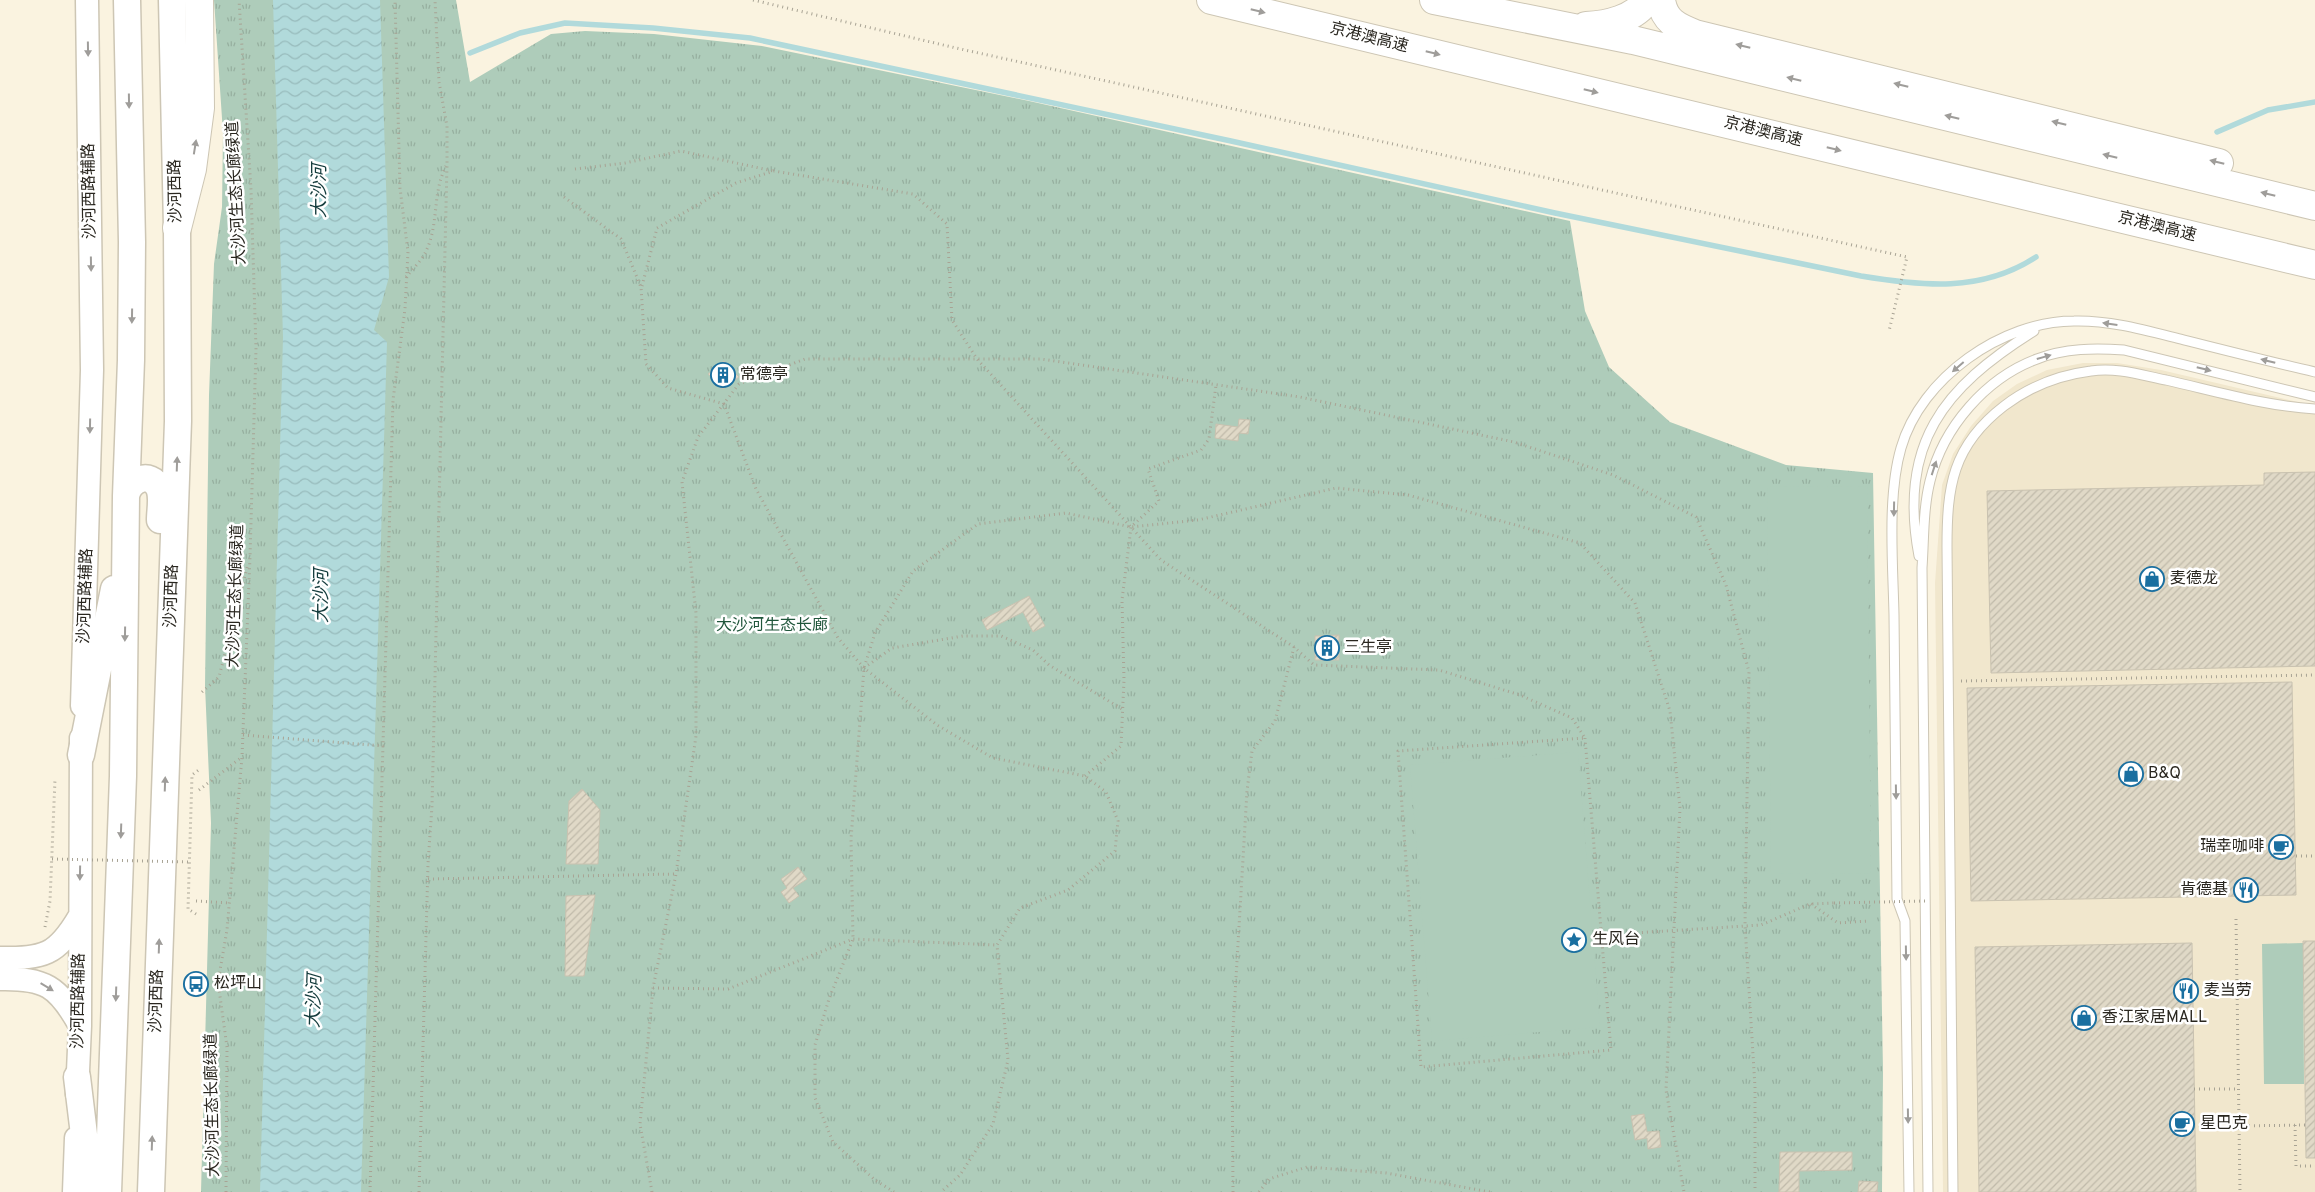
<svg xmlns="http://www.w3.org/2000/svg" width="2315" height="1192" font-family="Overpass,'Noto Sans SC',sans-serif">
  <defs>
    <pattern id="park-tufts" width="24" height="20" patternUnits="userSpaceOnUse" patternTransform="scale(1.25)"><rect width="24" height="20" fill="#aeccba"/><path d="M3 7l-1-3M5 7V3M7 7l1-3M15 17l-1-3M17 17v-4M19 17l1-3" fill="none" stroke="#96af9f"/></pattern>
    <pattern id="water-waves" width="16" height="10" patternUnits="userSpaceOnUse" patternTransform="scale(1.25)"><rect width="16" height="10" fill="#b1dadb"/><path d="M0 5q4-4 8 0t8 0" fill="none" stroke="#98bbbc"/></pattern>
    <pattern id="building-hatch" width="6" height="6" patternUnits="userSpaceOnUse" patternTransform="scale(1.25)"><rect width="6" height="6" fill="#e0d9c7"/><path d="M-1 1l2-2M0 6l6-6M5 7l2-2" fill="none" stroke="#c0baaa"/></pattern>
  </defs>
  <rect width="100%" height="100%" fill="#faf3e0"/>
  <path fill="#f1e7cd" d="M2083,363H2117L2161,370L2315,406V1192H1943L1935,583L1942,485L1953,454L1971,426L1993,401L2017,384L2047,370Z"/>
  <path fill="url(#park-tufts)" d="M214,0H456L470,82L551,34L585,31L654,34L762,46L1029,101L1570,221L1585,311L1609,367L1670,422L1786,465L1873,473L1883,1072L1882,1192H201L211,823L205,686L209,395L214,264L222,207L223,133Z"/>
  <path fill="#aeccba" d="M1867,486L1871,873L1771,874L1767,487Z
    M1578,752L1600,1027L1432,1041L1410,765Z
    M2303,943L2304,1084H2264L2262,944Z"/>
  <path fill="url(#water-waves)" d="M273,0H380L389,277L374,330L387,342L361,1192H260L283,337Z"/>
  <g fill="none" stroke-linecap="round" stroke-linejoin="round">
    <path stroke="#b1dadb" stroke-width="5.5" d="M470,53L520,33L565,23L653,28L750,38L1231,141L1555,213L1861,276C1922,286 1981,293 2036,257
      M2217,132L2268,110L2315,102"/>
  </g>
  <path fill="url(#building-hatch)" stroke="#c9c2b0" d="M724,361L739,377L723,389L708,374Z
    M1239,419L1250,420L1248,434L1239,433L1238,441L1215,438L1216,424L1238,427Z
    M2315,472V666L1991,673L1987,491L2264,485V473Z
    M1029,596L1045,626L1033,632L1023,612L987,630L982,620Z
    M1339,635V660H1315V636Z
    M2292,682L2296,895L1971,901L1967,688Z
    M582,789L600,810L598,864H566L569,801Z
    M798,867L807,879L793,888L799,896L789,903L781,892L787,888L781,879Z
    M595,895L584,976H565L566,896Z
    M2303,941H2315V1158H2306Z
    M2192,943L2196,1192H1979L1975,947Z
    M1644,1114L1647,1132L1659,1131L1661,1147L1648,1149L1647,1138L1635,1140L1631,1116Z
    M1780,1152H1852V1170L1799,1171V1192H1779Z
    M1859,1181L1878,1182L1877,1192H1858Z"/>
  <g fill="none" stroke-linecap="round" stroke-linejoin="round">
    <defs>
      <path id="service" d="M1919,556C1898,444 1943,388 2034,331
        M1909,1192L1905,921L1897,899C1896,805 1895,710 1894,615C1893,565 1887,496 1901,448C1921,378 2002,321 2074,321C2111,320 2148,331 2184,340C2228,351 2271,362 2315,372
        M1928,1192L1922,568C1924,539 1923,509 1930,481C1943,427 1986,378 2037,359C2065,348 2095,348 2124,350L2315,397
        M1953,1192L1947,547C1947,487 1952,446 2004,406C2029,387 2059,375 2091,371C2116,367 2141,375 2166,380C2215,391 2265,406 2315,409"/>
      <path id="secondary" d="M82,706L92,370L87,0
        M0,958C44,958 56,956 79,917
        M0,979C45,978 58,986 80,1026
        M77,1094L80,1026L81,738
        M74,1192L76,1138"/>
      <path id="primary" d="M126,496C129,480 150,470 159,488C163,497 160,510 160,520
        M81,755L114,589
        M77,1077L91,1192
        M108,1192L123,776L126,496L131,360L132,242L127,0
        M151,1192L178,421L177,228L172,0"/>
      <path id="trunk" d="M177,228L192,169L200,108L199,0"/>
      <path id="motorway" d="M1211,0L2315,265
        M1434,0L1633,40L2315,206
        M1661,0C1664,21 1677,27 1695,34L2219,163
        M1586,26C1607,25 1635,19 1647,0"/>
    </defs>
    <use href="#service" stroke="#cdc6b4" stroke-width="11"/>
    <use href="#secondary" stroke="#cdc6b4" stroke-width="25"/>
    <use href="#primary" stroke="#cdc6b4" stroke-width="29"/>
    <use href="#trunk" stroke="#cdc6b4" stroke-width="30"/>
    <use href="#motorway" stroke="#cdc6b4" stroke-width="30"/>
    <path stroke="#a8a394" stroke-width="3" stroke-dasharray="1 4" stroke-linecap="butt" d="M753,0L956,48L1907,257L1889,331
      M575,169L625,163L681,151L773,171
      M564,197L621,239L641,287L646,364L668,388L724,404L756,489L838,638L864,668L937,725L993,758L1085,776L1106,792L1118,821L1115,851L1068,890L1020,908L997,945L1008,1060L993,1124L960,1175L941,1192
      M406,277C413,269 423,259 427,249C439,222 432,194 446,166
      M642,286L657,228L736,183L774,171L913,194L947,224L952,320L977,359L1161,560L1294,647L1314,665L1439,670L1520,695L1572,718L1585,738
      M864,668L892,648L963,636H1001L1033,650L1049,665L1122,709
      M1961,681L2315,675
      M202,692L219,677L248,564
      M243,735L384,746
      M1585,738L1611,1050L1421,1067L1398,751Z
      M1085,776L1121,746L1124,680L1122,600L1131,527L1159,501L1148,469L1201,450L1209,439L1216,385
      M199,790L242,757
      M2296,856H2315
      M428,879L676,874
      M196,901L229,903
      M1811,904L1838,923L1868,921
      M196,914L188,909L192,775L200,769
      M2236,919L2240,1192
      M45,927L50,901L55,779
      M1602,935L1761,925L1810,904L1834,903
      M653,988L728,989L853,939L997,945
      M2194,1089H2239
      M2295,1125L2296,1166H2315
      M2239,1126L2305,1125
      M226,1192L227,1047L218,982L227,930L242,757L250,557L256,349L251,190L239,0
      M370,1192L393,400L405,309L408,252L400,188L395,0
      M419,1192L428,864L432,806L447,164V126L439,82L435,0
      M652,1192L640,1124L653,988L676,874L696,736V613L682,482L698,437L739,384L805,359H1041L1300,397L1514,442L1613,475L1696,517L1726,585L1749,672L1745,925L1755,1087V1192
      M894,1192L875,1180L833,1142L815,1098V1045L829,999L853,939L851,839L864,668L875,633L913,571L978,524L1066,513L1131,527L1198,520L1336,488L1408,495L1580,543L1635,603L1670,711L1680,808L1666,1090L1684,1192
      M1233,1192L1232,1046L1247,791L1252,751L1275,721L1294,647
      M1259,1192L1269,1179L1307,1167L1386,1173L1490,1192"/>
    <use href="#service" stroke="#fff" stroke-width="9"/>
    <use href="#secondary" stroke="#fff" stroke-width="22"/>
    <use href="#primary" stroke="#fff" stroke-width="26"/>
    <use href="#trunk" stroke="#fff" stroke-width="28"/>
    <use href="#motorway" stroke="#fff" stroke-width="28"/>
    <path stroke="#a8a394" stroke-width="3" stroke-dasharray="1 4" stroke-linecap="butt" d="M52,859L189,862
      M1834,903L1925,901"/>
  </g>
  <defs><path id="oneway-solid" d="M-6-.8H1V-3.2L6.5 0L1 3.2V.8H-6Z" transform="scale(1.25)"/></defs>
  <g fill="#9f9d9a">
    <use href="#oneway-solid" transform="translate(1258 11) rotate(14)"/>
    <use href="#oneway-solid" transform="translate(1743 46) rotate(-166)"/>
    <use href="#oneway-solid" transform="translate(88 49) rotate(89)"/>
    <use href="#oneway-solid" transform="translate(1433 53) rotate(14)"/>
    <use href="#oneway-solid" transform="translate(1794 79) rotate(-166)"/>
    <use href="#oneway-solid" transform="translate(1901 85) rotate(-166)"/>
    <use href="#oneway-solid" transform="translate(1591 91) rotate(14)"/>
    <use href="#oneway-solid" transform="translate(129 101) rotate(89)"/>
    <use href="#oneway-solid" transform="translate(1952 117) rotate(-166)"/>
    <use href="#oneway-solid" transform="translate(2059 123) rotate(-166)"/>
    <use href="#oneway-solid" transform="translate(195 147) rotate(-81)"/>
    <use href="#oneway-solid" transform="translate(1834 149) rotate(14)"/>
    <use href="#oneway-solid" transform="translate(2110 156) rotate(-166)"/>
    <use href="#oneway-solid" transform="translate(2217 162) rotate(-166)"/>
    <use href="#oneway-solid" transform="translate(2268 194) rotate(-166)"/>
    <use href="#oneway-solid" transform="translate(91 264) rotate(89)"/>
    <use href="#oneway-solid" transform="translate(132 316) rotate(91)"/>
    <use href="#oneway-solid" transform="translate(2110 324) rotate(-172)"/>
    <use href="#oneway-solid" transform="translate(2044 357) rotate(-16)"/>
    <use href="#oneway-solid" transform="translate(2268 361) rotate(-166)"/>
    <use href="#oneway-solid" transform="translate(1958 367) rotate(139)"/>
    <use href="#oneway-solid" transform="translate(2204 369) rotate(14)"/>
    <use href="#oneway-solid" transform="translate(90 426) rotate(91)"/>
    <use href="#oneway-solid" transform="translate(177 464) rotate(-88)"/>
    <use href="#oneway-solid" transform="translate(1934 468) rotate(-72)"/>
    <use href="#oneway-solid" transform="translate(1894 509) rotate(91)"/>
    <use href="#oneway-solid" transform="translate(125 634) rotate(91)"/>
    <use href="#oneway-solid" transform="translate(165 784) rotate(-88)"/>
    <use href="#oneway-solid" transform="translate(1896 792) rotate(89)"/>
    <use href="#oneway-solid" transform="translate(121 831) rotate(92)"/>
    <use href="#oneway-solid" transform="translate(80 873) rotate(91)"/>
    <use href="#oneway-solid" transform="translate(159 946) rotate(-88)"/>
    <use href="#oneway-solid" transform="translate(1906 953) rotate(89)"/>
    <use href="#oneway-solid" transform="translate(47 987) rotate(31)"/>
    <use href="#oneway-solid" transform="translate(116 994) rotate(92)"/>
    <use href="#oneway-solid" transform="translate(1908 1116) rotate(89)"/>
    <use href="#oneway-solid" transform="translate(152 1143) rotate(-88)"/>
  </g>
  <defs>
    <symbol id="building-ring" viewBox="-11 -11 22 22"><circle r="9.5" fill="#fff" stroke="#1a6fa0" stroke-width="1.5"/><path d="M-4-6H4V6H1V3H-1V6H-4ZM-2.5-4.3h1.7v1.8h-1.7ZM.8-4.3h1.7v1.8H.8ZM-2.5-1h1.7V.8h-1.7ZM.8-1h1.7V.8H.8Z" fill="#1a6fa0"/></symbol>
    <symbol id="shop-ring" viewBox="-11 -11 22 22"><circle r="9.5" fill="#fff" stroke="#1a6fa0" stroke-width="1.5"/><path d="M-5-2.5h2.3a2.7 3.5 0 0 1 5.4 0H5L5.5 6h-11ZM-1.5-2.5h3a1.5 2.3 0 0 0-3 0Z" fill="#1a6fa0"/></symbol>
    <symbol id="cafe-ring" viewBox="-11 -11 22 22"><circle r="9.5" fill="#fff" stroke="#1a6fa0" stroke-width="1.5"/><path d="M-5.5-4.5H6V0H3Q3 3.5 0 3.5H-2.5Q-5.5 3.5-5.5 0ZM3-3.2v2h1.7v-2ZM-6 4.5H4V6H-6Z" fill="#1a6fa0"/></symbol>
    <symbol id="restaurant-ring" viewBox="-11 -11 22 22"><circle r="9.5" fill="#fff" stroke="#1a6fa0" stroke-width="1.5"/><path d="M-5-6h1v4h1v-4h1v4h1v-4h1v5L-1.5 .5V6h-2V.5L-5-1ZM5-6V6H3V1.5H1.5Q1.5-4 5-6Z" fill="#1a6fa0"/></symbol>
    <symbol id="sight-ring" viewBox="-11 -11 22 22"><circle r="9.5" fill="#fff" stroke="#1a6fa0" stroke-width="1.5"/><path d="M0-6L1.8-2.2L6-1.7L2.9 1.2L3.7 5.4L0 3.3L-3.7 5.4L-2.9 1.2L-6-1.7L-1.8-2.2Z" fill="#1a6fa0"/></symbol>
    <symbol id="bus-ring" viewBox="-11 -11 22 22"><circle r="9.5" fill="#fff" stroke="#1a6fa0" stroke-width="1.5"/><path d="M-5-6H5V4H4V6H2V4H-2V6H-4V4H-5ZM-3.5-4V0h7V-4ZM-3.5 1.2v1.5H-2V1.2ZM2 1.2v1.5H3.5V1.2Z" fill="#1a6fa0"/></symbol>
  </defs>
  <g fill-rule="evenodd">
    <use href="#building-ring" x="709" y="361" width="28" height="28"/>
    <use href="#shop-ring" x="2138" y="565" width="28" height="28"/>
    <use href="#building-ring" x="1313" y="634" width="28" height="28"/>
    <use href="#shop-ring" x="2117" y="760" width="28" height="28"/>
    <use href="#cafe-ring" x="2267" y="833" width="28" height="28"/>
    <use href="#restaurant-ring" x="2232" y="876" width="28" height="28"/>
    <use href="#sight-ring" x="1560" y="926" width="28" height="28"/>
    <use href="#bus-ring" x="182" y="970" width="28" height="28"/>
    <use href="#restaurant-ring" x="2172" y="977" width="28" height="28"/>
    <use href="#shop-ring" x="2070" y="1004" width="28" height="28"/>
    <use href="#cafe-ring" x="2168" y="1110" width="28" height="28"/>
  </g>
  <g text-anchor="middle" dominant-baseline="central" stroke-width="5" stroke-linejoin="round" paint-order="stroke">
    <g font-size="16" fill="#29261f" stroke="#fff">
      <text transform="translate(1369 38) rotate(14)">京港澳高速</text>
      <text transform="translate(1763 132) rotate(14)">京港澳高速</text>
      <text transform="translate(90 191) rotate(-91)">沙河西路辅路</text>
      <text transform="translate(176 191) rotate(-91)">沙河西路</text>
      <text transform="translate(237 193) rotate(-93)">大沙河生态长廊绿道</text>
      <text transform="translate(2157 227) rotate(14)">京港澳高速</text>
      <text transform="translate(86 596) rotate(-88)">沙河西路辅路</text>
      <text transform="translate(172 596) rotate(-88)">沙河西路</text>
      <text transform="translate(236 596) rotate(-88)">大沙河生态长廊绿道</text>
      <text transform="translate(79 1001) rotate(-89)">沙河西路辅路</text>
      <text transform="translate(157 1001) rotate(-88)">沙河西路</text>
      <text transform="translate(213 1105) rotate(-91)">大沙河生态长廊绿道</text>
    </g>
    <g font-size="16" fill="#29261f" stroke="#fff" text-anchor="start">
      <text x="740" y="375">常德亭</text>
      <text x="2170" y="579">麦德龙</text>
      <text x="1344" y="648">三生亭</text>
      <text x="2148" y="774">B&amp;Q</text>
      <text x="2264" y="847" text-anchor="end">瑞幸咖啡</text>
      <text x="2228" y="890" text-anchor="end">肯德基</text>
      <text x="1592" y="940">生风台</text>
      <text x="214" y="984">松坪山</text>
      <text x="2204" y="991">麦当劳</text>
      <text x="2102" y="1018">香江家居MALL</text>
      <text x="2200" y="1124">星巴克</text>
    </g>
    <g font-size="16" fill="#20563b" stroke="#fff">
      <text x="772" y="626">大沙河生态长廊</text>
    </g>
    <g font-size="18" font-style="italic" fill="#133b3c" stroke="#fff">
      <text transform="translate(320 191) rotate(-90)">大沙河</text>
      <text transform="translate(322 596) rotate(-90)">大沙河</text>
      <text transform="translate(315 1001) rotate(-88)">大沙河</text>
    </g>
  </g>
</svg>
